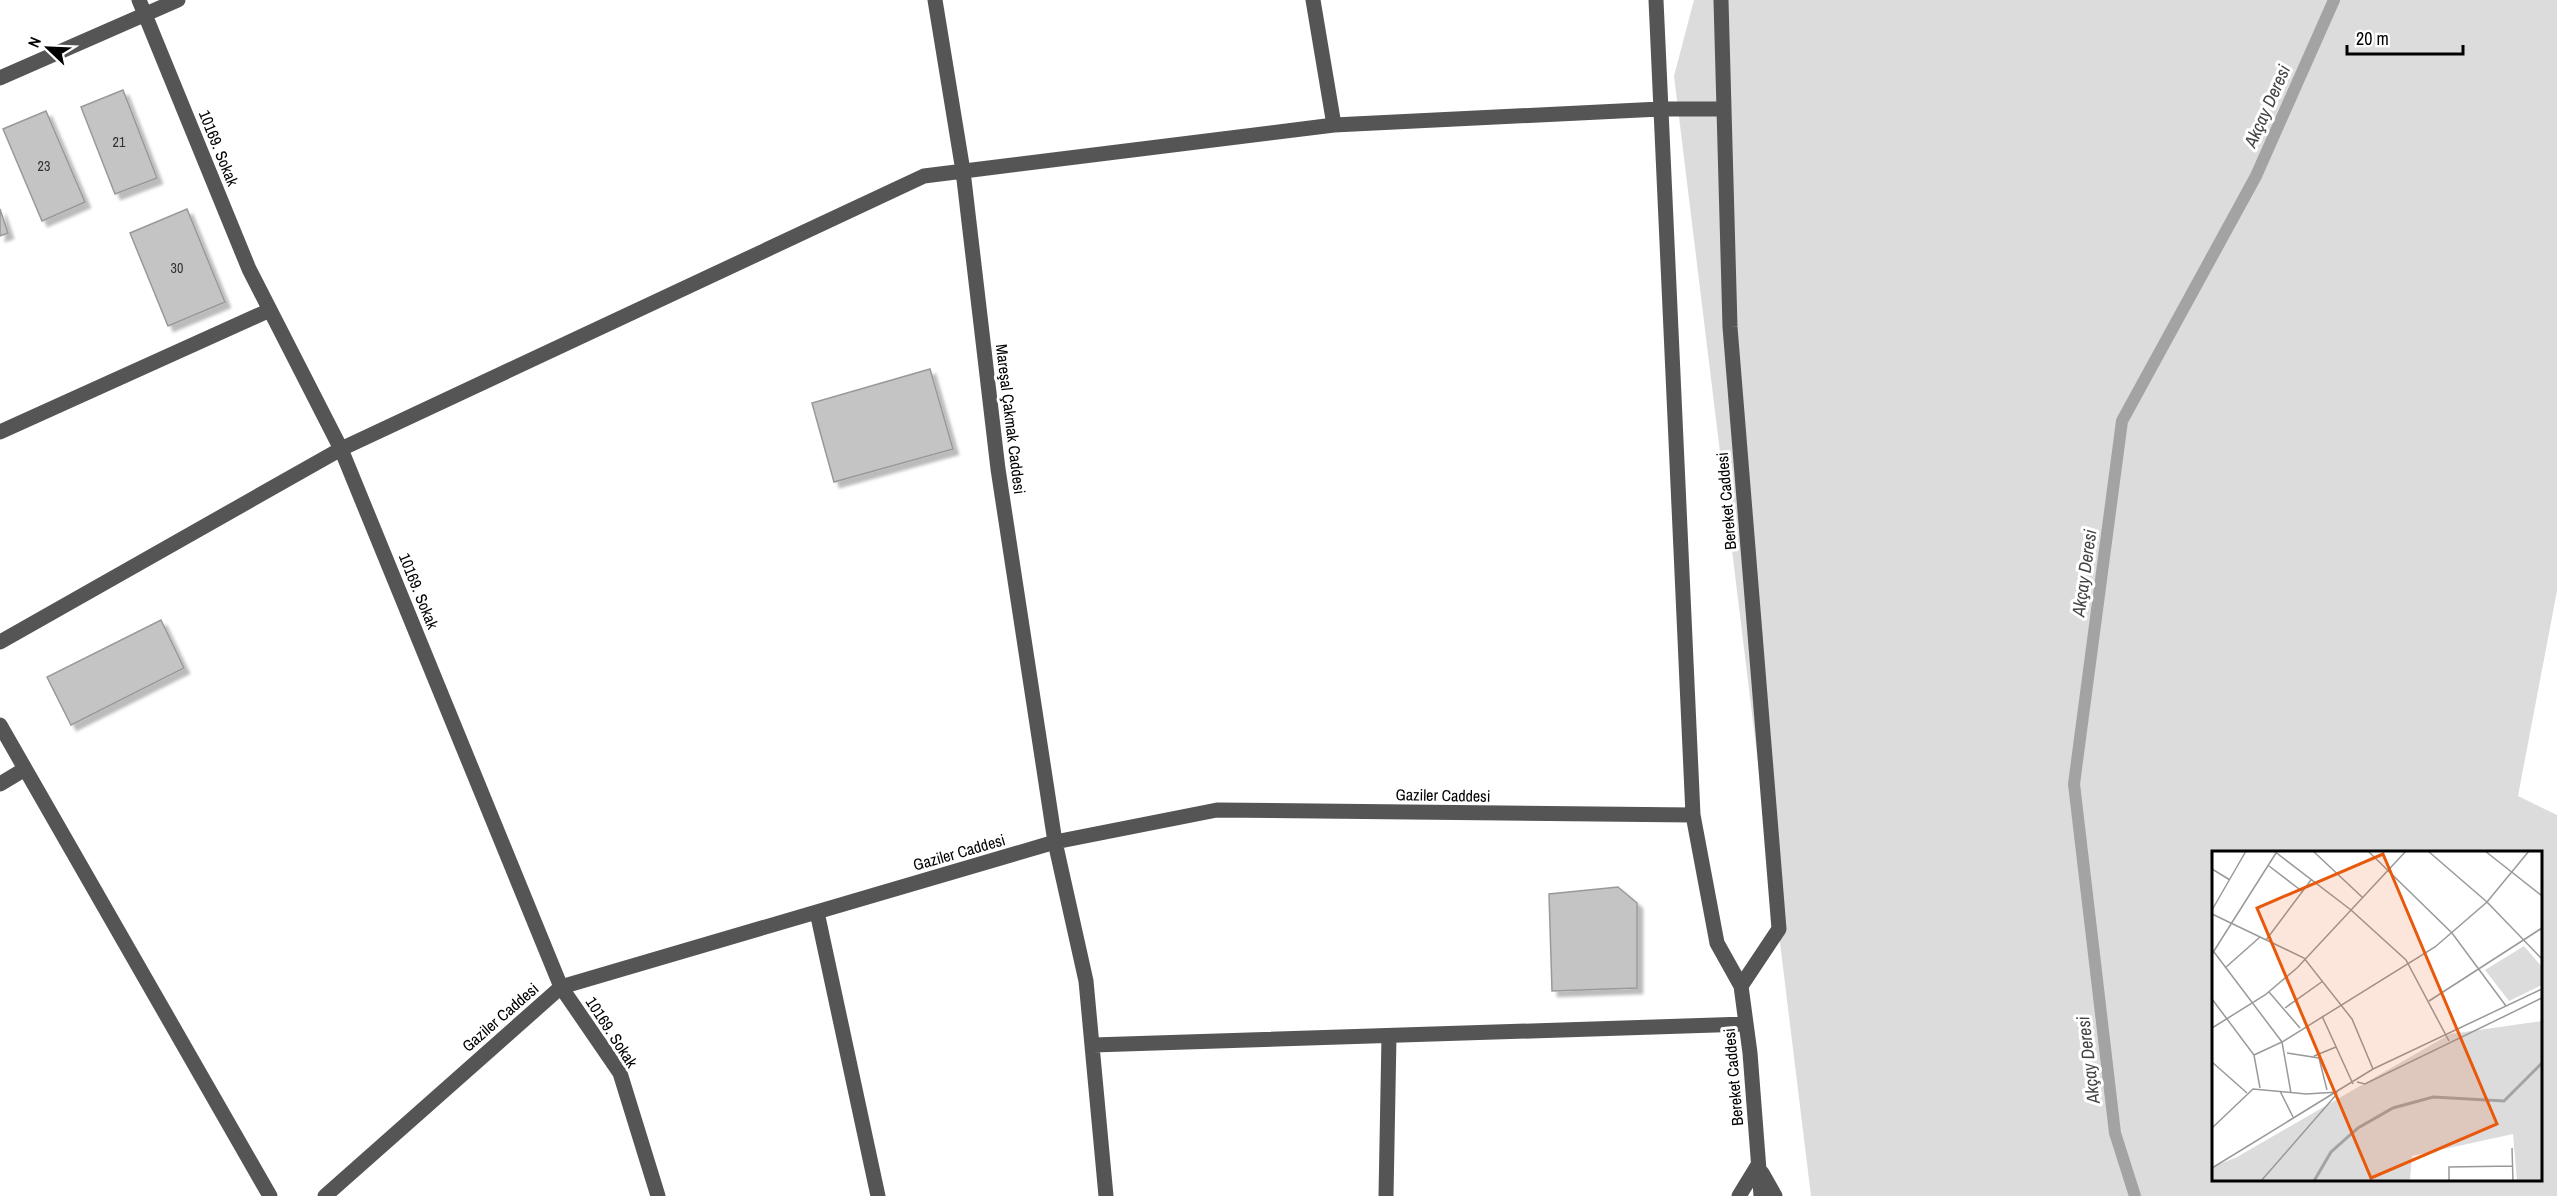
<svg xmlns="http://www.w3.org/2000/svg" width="2557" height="1196" font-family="'Archivo Narrow',sans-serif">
  <defs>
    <filter id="shadow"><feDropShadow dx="5.5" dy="5.5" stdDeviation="1.5" flood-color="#0004"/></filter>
  </defs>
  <rect width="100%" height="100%" fill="#fff"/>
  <path fill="#dcdcdc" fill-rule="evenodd" d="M1694,0H2557V591L2518,796L2557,815V1196H1811L1674,76ZM2214,852H2540V1180H2214Z"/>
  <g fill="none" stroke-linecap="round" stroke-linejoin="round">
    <path stroke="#a3a3a3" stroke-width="12" d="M2135,1196L2115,1133L2074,784L2122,421L2256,176L2334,0"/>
  </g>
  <path fill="#c4c4c4" stroke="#999" stroke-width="1.5" filter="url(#shadow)" d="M123,90L157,178L115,194L81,107Z
    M46,111L85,202L42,221L3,129Z
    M0,209L8,233L0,236Z
    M187,209L225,302L168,326L130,233Z
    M930,369L953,449L834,482L812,403Z
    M161,620L184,668L71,725L47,677Z
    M1618,887L1637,903V988L1552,991L1549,894Z"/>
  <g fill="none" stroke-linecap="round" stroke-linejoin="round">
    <path stroke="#555" stroke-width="15" d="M139,0L249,269L341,449L561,987L620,1073L658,1196
      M935,0L963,171L998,469L1055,842L1086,981L1106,1196
      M1313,0L1334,125
      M1656,0L1693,815L1717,943L1741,986L1750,1053L1761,1196
      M1721,0L1730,327L1779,929L1741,986
      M0,78L178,0
      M0,432L270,310
      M0,642L341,449L924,176L1334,125L1660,109H1724
      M0,725L270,1196
      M0,784L25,769
      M817,912L878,1196
      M1093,1045L1746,1024
      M1762,1173L1775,1196
      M325,1196L561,987L1055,842L1217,810L1693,815
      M1386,1196L1389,1036
      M1739,1196L1758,1165"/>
  </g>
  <g text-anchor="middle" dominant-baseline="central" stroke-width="6" stroke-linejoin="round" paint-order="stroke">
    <g font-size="14" fill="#313131">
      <text x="119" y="142">21</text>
      <text x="44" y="166">23</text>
      <text x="177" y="268">30</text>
    </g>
    <g font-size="16" fill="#000" stroke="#fff">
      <text transform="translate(219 148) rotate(68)">10169. Sokak</text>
      <text transform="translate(1011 419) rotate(83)">Mareşal Çakmak Caddesi</text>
      <text transform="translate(1726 501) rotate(-95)">Bereket Caddesi</text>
      <text transform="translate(419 591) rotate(68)">10169. Sokak</text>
      <text transform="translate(1443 795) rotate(1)">Gaziler Caddesi</text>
      <text transform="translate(959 852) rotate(-16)">Gaziler Caddesi</text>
      <text transform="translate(500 1017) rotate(-41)">Gaziler Caddesi</text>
      <text transform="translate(612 1032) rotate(57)">10169. Sokak</text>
      <text transform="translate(1733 1077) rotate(-95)">Bereket Caddesi</text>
    </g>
    <g font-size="18" font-style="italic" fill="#444" stroke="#fff">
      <text transform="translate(2267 106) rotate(-66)">Akçay Deresi</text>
      <text transform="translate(2084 573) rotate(-82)">Akçay Deresi</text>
      <text transform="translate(2088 1060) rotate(-97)">Akçay Deresi</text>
    </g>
  </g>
  <g transform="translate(2212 851)">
    <rect width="330" height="330" fill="#fff"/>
    <path d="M312,95L330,116V134L297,150L273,119ZM330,170V330H305L301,283L200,305L198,330H0V316L25,306L238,183Z" fill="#dcdcdc"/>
    <path fill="none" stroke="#a3a3a3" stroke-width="3" d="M102,330L119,301L146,277L181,257L221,246L292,250L330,212"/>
    <path fill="none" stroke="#999" stroke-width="1.5" d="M62,0L139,59L194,109L237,190M101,0L150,46M156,0L240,82L294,155M216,0L275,51L330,108M273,0L330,45M57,15L91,41M0,18L18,29M0,59L34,0M0,63L92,107L140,168L161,218M54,89L99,29M2,101L70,191L42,204M0,103L64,2M13,117L48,86M57,141L88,177M0,148L42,204L48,237M217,150L330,77M73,157L111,130M110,165L141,233M0,177L53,144L85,117L194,0M75,202L107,207L115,239M102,205L124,196M0,211L35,242M145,231L153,233L330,147M68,240L81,266M79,242L70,191L223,96L275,51L317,0M0,277L41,238L94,243L126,241M300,297L301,330M0,317L161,218L330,138M49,330L124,244M237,330V316L301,315"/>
    <path fill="#e8590c" fill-opacity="0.15" stroke="#e8590c" stroke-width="3" d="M171,3L285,273L159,327L45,57Z"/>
    <rect width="330" height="330" fill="none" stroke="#000" stroke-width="3"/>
  </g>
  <g transform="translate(48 48) rotate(293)" stroke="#ffffff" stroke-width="4.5" paint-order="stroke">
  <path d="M0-4.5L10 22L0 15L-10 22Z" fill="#000000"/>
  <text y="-9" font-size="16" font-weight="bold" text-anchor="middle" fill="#000000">N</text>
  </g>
  <path d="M2347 45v9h116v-9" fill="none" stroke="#000000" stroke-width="3"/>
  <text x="2356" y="45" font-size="18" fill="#000000" stroke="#ffffff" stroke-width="4.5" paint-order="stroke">20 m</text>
</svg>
